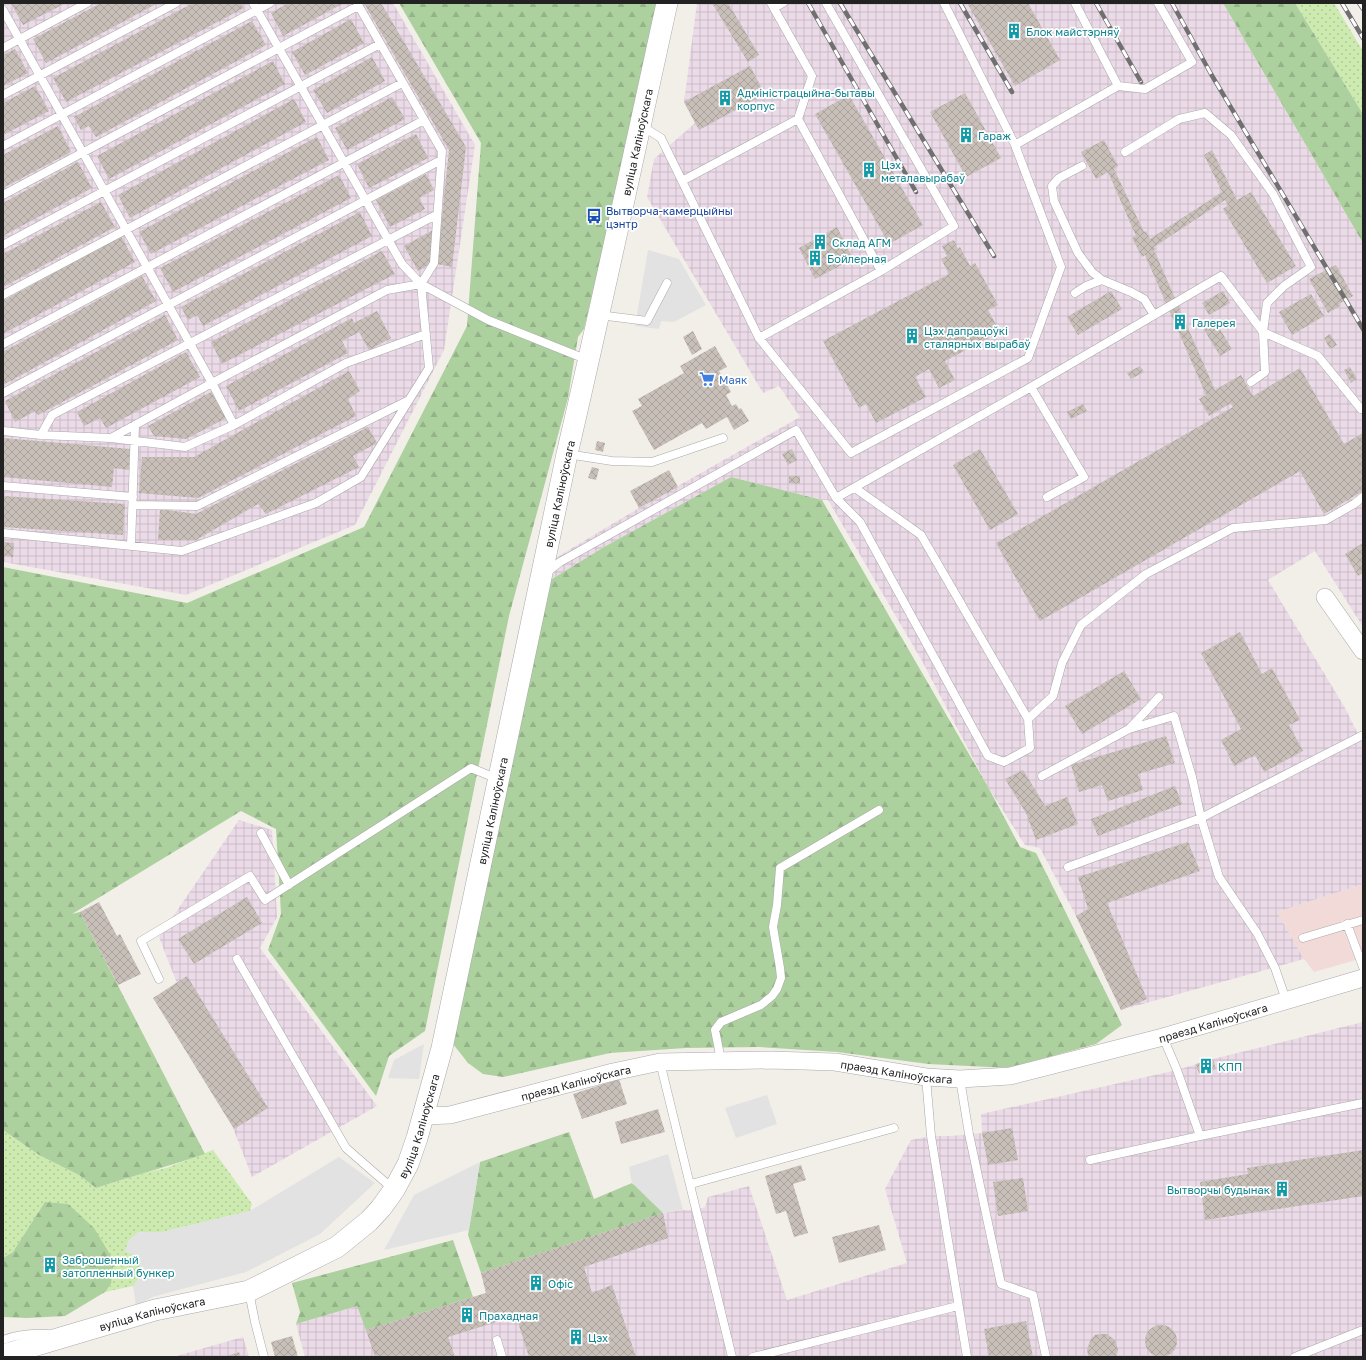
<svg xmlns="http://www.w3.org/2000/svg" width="1366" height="1360" font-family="'Golos Text',sans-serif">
  <defs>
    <pattern id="industrial-grid" width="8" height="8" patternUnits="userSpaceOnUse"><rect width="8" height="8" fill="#ebdbe8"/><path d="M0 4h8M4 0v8" fill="none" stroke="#c9bcc7"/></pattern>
    <pattern id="grass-dots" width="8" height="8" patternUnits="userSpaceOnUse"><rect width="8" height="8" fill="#cdebb0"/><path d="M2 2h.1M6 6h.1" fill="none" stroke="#b0c997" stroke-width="1.8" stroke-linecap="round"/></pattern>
    <pattern id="forest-firs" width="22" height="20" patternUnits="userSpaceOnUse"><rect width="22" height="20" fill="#add19e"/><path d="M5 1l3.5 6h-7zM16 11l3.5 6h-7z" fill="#95b388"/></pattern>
    <pattern id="building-cross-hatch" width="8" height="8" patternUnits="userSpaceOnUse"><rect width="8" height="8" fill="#c7bfb8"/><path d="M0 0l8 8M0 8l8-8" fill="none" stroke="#aba49e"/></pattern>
  </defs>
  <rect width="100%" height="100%" fill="#f2efe9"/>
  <path fill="#f2dad9" d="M1363,884V958L1314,972L1304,959L1277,912Z"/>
  <path fill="url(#industrial-grid)" d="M3,3H393L475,145L444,350L355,525L186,595L3,562Z
    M697,3H1223L1363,243V627L1315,551L1268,580L1345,708L1363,744V884L1277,912L1304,959L1121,1010L1076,916L1040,848L1025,845L988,787L922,661L828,500H822L731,477L604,547L552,579L547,577L554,559L639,508L800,417L779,386L763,393L647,197L654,159L695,123L684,102Z
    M239,820L272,830L277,917L260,948L377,1106L252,1177L159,937Z
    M1363,1022V1357H305L296,1324L357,1306L367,1330L486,1293L481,1273L663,1213L683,1210H697L705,1207L708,1197L749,1186L787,1300L907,1263L885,1189L911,1140L931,1136H950L982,1133L981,1114L1177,1070L1213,1059Z
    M243,1337L249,1357H173Z"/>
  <path fill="url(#grass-dots)" d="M1295,3H1334L1363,51V114Z
    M3,1130L39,1155L79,1175L96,1188L144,1173L166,1168L213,1150L252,1204L250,1211L162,1232H138L132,1254L140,1256L141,1276L133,1286L105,1292L111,1284L13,1252L3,1258Z"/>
  <path fill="url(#forest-firs)" d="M399,3H659L641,87L584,329L578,337L568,398L509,616L425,1031L389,1056L376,1096L268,950L281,914L276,829L241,811L72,914L80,912L205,1154C169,1166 133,1176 96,1188L79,1175L39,1155L3,1130V567L187,603L364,527L467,326L481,143Z
    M1223,3H1295L1363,114V243Z
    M731,477L822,500L987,785L1020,847L1036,853L1122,1025L1096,1044L1009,1068L928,1064L837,1052L760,1047L686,1048L610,1053L503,1077L483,1074L468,1063L453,1044L543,599L552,579L604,547Z
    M569,1132L594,1199L632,1183L657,1203L663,1213L481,1273L468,1235L480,1162Z
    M45,1202L68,1204L94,1228L114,1261L111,1284L105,1292L65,1316L27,1318L3,1317V1258L13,1252Z
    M453,1240L473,1297L366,1330L357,1306L296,1324L300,1312L292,1283Z"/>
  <path fill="#e2e2e2" d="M648,250L679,259L706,305L674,322L661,321L659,329L635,326Z
    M424,1044L419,1079L388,1078L394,1060Z
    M767,1095L777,1124L736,1138L725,1108Z
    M668,1154L683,1210L663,1213L632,1183L629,1167Z
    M339,1157L375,1183L320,1234L246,1272L152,1297L136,1306L133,1286L141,1276L140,1256L125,1252L128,1241L138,1232H162L250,1211Z
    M480,1162L469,1230L384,1250L414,1195Z"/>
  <path fill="url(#building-cross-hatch)" d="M11,3H66L23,25Z
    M101,3H158L46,63L33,39Z
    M193,3H241L244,8L66,102L53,78Z
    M288,3H341L342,4L283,36L271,13Z
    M364,3H381L466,147L452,267L437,264L449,150Z
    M712,3H728L759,55L748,62Z
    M967,3H1028L1060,60L1015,86Z
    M351,19L364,43L305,75L292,52Z
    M252,21L266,45L96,137L89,126L81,130L74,117Z
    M15,49L28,73L3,86V55Z
    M372,57L385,81L327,113L313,90Z
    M273,61L285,84L109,179L97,156Z
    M750,66L765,94L699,130L684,102Z
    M35,86L49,111L3,135V103Z
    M965,93L1001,158L966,177L930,112Z
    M849,95L923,225L889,244L815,114Z
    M392,97L405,119L347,150L335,128Z
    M294,99L306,122L130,218L118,195Z
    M58,126L71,152L3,188V155Z
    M416,134L428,158L369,188L357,164Z
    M317,137L329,160L151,254L139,232Z
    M1104,140L1118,166L1114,169L1144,232L1146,231L1150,239L1222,192L1204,155L1212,150L1237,200L1251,192L1296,266L1267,283L1223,209L1228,205L1225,200L1154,247L1156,249L1154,250L1215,390L1241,375L1253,396L1300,368L1344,444L1363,433V491L1324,514L1300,471L1040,621L996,543L1233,407L1231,403L1209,416L1199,399L1206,395L1145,255L1142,257L1132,238L1136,236L1108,172L1096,179L1081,152Z
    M78,162L92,188L3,236V203Z
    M426,174L434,190L419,198L425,209L390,227L376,200Z
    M339,175L351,198L173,292L160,268Z
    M101,202L115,227L3,287V254Z
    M360,212L372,236L203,326L197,315L188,320L181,307Z
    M837,227L853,259L815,279L799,248Z
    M433,230L432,263L418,271L404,246Z
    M121,236L135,262L3,334V301Z
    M954,240L958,249L960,247L970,266L975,263L998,305L988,310L1000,332L945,361L955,380L939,388L929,369L915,377L926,397L876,423L866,404L859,408L823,341L949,274L941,259L947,256L942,246Z
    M382,251L395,274L222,364L211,342Z
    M1336,265L1353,296L1339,304L1340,306L1328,313L1309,279Z
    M142,276L156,301L3,385V352Z
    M1111,291L1122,309L1078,335L1067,317Z
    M1223,291L1230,303L1209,315L1202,303Z
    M1311,294L1324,316L1292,335L1279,312Z
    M377,311L391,338L369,350L359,332L342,341L348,353L239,411L226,386L352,318L354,323Z
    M165,315L178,340L38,415L35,411L15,422L5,401Z
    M1215,321L1232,349L1220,356L1203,328Z
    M693,331L702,349L692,355L683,337Z
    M1330,334L1337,345L1330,349L1324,338Z
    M715,346L727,367L719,371L731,392L726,395L732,406L736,404L739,409L741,408L749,421L734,430L727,417L706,429L702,423L654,450L632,411L642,406L638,399L684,373L680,366Z
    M186,352L200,377L106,428L100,418L84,426L77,412Z
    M1140,366L1144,372L1131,379L1127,373Z
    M1350,367L1357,379L1351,383L1344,370Z
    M349,371L360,391L348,399L356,416L198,498L139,493L142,457H194Z
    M211,392L226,418L186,439L154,436L148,426Z
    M1083,404L1087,411L1071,419L1067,412Z
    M368,427L377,443L353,456L359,467L266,514L258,504L196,540H158L160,509L196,514Z
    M3,438L130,449L129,470L114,468L112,487L3,477Z
    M597,441L605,443L603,452L595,450Z
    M792,449L797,460L788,465L782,454Z
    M980,449L1018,514L990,530L953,465Z
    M592,467L599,469L596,480L588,478Z
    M669,470L678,487L639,508L630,491Z
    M789,476H800V484L789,483Z
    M3,496L125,504L123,535L3,527Z
    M3,542L14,543L13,557L3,556Z
    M1363,543V573L1358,576L1345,554Z
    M1240,632L1262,674L1272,668L1300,720L1289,725L1303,751L1264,772L1255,755L1234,766L1221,740L1241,729L1201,653Z
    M1124,671L1141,699L1082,734L1065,706Z
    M1166,736L1175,763L1138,774L1143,790L1108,801L1102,785L1079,792L1071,765Z
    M1023,770L1045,806L1067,797L1078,824L1036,840L1026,813L1005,779Z
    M1175,786L1182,804L1098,836L1091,819Z
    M1188,842L1200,871L1107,903L1147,999L1121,1010L1076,916L1088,909L1078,877Z
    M247,897L262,923L194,964L178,939Z
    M99,902L117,936L120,934L141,974L118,985L80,912Z
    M187,976L268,1108L234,1129L153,998Z
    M1213,1059L1216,1069L1199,1074L1196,1064Z
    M619,1079L627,1104L582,1119L573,1094Z
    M658,1109L665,1132L621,1144L615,1122Z
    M1012,1128L1018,1160L988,1165L982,1133Z
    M1363,1150V1196L1205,1220L1200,1182L1248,1174L1247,1168Z
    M801,1165L806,1180L793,1184L808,1233L794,1237L786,1211L776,1214L765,1176Z
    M1023,1178L1028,1211L998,1216L993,1182Z
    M663,1213L668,1238L584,1267L592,1293L612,1285L636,1357H529L516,1316L448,1337L455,1357H375L366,1330L486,1293L481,1273Z
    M879,1225L886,1250L839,1263L832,1237Z
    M55,1255L60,1270L45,1274L41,1260Z
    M1026,1321L1033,1357H989L984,1329Z
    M1145 1341a16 16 0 1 1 32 0a16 16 0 1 1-32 0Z
    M1101,1334H1107L1115,1340L1118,1350L1116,1357H1089L1088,1355L1087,1349L1091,1339L1095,1335Z
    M292,1336L298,1357H275L271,1342Z
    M239,1352L241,1357H224Z"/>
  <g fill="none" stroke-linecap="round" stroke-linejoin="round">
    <defs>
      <path id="service" d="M253,3L402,264L421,284L488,320L588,360
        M771,3L812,76L798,119L881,271
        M944,3L1015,145
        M1075,3L1118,86
        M774,8L783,3
        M3,10L212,383L234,425
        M3,48L87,3
        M3,95L176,3
        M640,125L661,138L759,338L851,453L1028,358L1061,267L1015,145L1118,86L1145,89L1192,62L1158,3
        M3,146L270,3
        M1125,152L1179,119L1205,113L1231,135L1273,194L1311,267L1284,286L1267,303L1263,332L1265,372L1251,382
        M1082,166L1059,178L1052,186L1054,201L1078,253L1092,272L1102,280
        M682,181L798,119
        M3,195L358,6
        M3,245L380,44
        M1075,293L1086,286L1102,280L1131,292L1144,299L1154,315
        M3,295L402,83
        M599,315L647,321L667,283
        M759,338L881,271L954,226L826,3
        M3,344L424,120
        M1031,387L1084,477L1047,497
        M3,393L441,160
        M3,431L41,435L111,438L212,383L387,290L421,284
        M41,435L52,415L436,215
        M111,438L185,447L234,425L346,363L426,334
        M567,454L612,461L652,462L723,438
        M3,486L133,497
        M855,488L921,535L1028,719
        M836,498L1031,387L1221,276L1263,332L1318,356L1361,409L1363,408
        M133,505L197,506L409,400
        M3,533L182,551L316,503L361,477L429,368L421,284L434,263L442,151L357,3
        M131,546L135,425
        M546,573L560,562L796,430L836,498L860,522L988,756L1004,762L1030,748L1028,719L1053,696L1062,663L1081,625L1146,574L1233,528L1326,520L1354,504L1363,497
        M1042,776L1129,729L1159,697
        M261,833L289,885
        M1068,867L1201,818L1192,777L1174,716L1129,729
        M1347,924L1363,967
        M1303,938L1363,920
        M237,959L346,1148L393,1189
        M159,979L141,941L250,876L265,900L471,768L498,779
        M1286,1000L1275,968L1257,933L1219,877L1201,818L1363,735
        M1163,1037L1177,1070L1200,1136L1363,1103
        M721,1060L715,1030L721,1022L761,1005L772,996L777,989L781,978L780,968L773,927L777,905L780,868L879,810
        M660,1062L732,1357
        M926,1077L931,1136L967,1357
        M960,1079L969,1134L1001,1284L1033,1295L1046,1357
        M1090,1160L1200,1136
        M691,1184L894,1128
        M249,1292L255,1322L264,1357
        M3,1340C18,1334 32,1333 48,1334
        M497,1340L502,1357
        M753,1357L958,1306
        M1295,1357L1363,1330"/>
      <g id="minor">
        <path d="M1325,597L1363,651"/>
        <path id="s1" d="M424,1116L450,1115L613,1072L660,1062L770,1060L835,1062L926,1077L960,1079L1010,1076L1163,1037L1363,978"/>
      </g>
      <g id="tertiary">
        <path id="s2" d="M3,1355L155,1310L249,1291L337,1247L369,1221L381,1208L394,1190L408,1164L417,1138L442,1048L567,454C602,304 634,153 667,3"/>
      </g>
    </defs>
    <use href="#service" stroke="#a9a9a9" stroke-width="9"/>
    <use href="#minor" stroke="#a9a9a9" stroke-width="18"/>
    <use href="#tertiary" stroke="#a9a9a9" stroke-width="22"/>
    <use href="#service" stroke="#fff" stroke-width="8"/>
    <use href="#minor" stroke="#fff" stroke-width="17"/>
    <use href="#tertiary" stroke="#fff" stroke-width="21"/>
    <defs>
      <path id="rail" d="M808,3L916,192
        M840,3L994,256
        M960,3L1012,92
        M1096,3L1141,82
        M1172,3L1211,74L1363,329
        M1342,3L1363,38
        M1359,3L1363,9"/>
    </defs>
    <use href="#rail" stroke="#707070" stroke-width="4.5"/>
    <use href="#rail" stroke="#fff" stroke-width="3" stroke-dasharray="9" stroke-linecap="butt"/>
  </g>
  <defs>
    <symbol id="building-bare" viewBox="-9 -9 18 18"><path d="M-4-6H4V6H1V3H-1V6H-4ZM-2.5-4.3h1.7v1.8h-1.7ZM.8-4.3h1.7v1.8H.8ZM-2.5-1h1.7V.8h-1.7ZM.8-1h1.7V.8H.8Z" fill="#0f9aa8" stroke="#fff" stroke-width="2.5" paint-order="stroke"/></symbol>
    <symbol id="bus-bare" viewBox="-9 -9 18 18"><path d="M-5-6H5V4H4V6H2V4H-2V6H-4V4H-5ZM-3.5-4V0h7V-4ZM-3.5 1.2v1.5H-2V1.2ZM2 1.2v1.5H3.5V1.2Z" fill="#1a4fb4" stroke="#fff" stroke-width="2.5" paint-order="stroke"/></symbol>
    <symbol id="supermarket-bare" viewBox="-9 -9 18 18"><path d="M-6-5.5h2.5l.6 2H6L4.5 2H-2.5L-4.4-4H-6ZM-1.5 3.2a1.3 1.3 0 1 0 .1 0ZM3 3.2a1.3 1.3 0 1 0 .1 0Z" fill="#3f7fe0" stroke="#fff" stroke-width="2.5" paint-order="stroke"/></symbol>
  </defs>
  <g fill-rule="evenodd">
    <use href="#building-bare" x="1003" y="20" width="22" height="22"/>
    <use href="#building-bare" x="714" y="87" width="22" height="22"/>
    <use href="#building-bare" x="955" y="124" width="22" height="22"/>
    <use href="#building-bare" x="858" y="159" width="22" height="22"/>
    <use href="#bus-bare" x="583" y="205" width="22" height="22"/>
    <use href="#building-bare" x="809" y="231" width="22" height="22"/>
    <use href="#building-bare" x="804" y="247" width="22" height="22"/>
    <use href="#building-bare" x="1169" y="311" width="22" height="22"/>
    <use href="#building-bare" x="901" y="325" width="22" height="22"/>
    <use href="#supermarket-bare" x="696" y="368" width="22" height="22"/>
    <use href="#building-bare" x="1195" y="1055" width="22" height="22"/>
    <use href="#building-bare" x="1271" y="1178" width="22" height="22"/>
    <use href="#building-bare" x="39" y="1254" width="22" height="22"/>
    <use href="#building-bare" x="525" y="1272" width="22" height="22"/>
    <use href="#building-bare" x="456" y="1304" width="22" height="22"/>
    <use href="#building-bare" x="565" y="1326" width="22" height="22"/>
  </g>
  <g text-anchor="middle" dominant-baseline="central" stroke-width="3.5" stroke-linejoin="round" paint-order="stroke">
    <g font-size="11" fill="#0d838f" stroke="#fff" text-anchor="start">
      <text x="1026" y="31">Блок майстэрняў</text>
      <text x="737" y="92">Адміністрацыйна-бытавы<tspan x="737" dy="13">корпус</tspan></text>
      <text x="978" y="135">Гараж</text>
      <text x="881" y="164">Цэх<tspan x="881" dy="13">металавырабаў</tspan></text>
      <text x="832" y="242">Склад АГМ</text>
      <text x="827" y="258">Бойлерная</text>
      <text x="1192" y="322">Галерея</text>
      <text x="924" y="330">Цэх дапрацоўкі<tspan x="924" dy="13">сталярных вырабаў</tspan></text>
      <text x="1218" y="1066">КПП</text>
      <text x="1270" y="1189" text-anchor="end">Вытворчы будынак</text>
      <text x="62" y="1259">Заброшенный<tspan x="62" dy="13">затопленный бункер</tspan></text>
      <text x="548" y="1283">Офіс</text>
      <text x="479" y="1315">Прахадная</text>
      <text x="588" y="1337">Цэх</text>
    </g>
    <g font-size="11" fill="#222" stroke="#fff">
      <text stroke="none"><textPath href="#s2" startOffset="1511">вуліца Каліноўскага</textPath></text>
      <text stroke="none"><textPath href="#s2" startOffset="1151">вуліца Каліноўскага</textPath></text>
      <text stroke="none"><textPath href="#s2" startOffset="827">вуліца Каліноўскага</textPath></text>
      <text stroke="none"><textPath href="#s1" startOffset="804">праезд Каліноўскага</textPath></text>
      <text stroke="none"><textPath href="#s1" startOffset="480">праезд Каліноўскага</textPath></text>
      <text stroke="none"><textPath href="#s1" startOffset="156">праезд Каліноўскага</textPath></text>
      <text stroke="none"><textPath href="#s2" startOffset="503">вуліца Каліноўскага</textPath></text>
      <text stroke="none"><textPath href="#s2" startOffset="155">вуліца Каліноўскага</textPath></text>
    </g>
    <g font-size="11" fill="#164399" stroke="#fff" text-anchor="start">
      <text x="606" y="210">Вытворча-камерцыйны<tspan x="606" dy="13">цэнтр</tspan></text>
    </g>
    <g font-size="11" fill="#366cbe" stroke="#fff" text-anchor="start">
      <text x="719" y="379">Маяк</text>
    </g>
  </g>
  <rect width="1366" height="1360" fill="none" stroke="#222222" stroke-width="8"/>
</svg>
